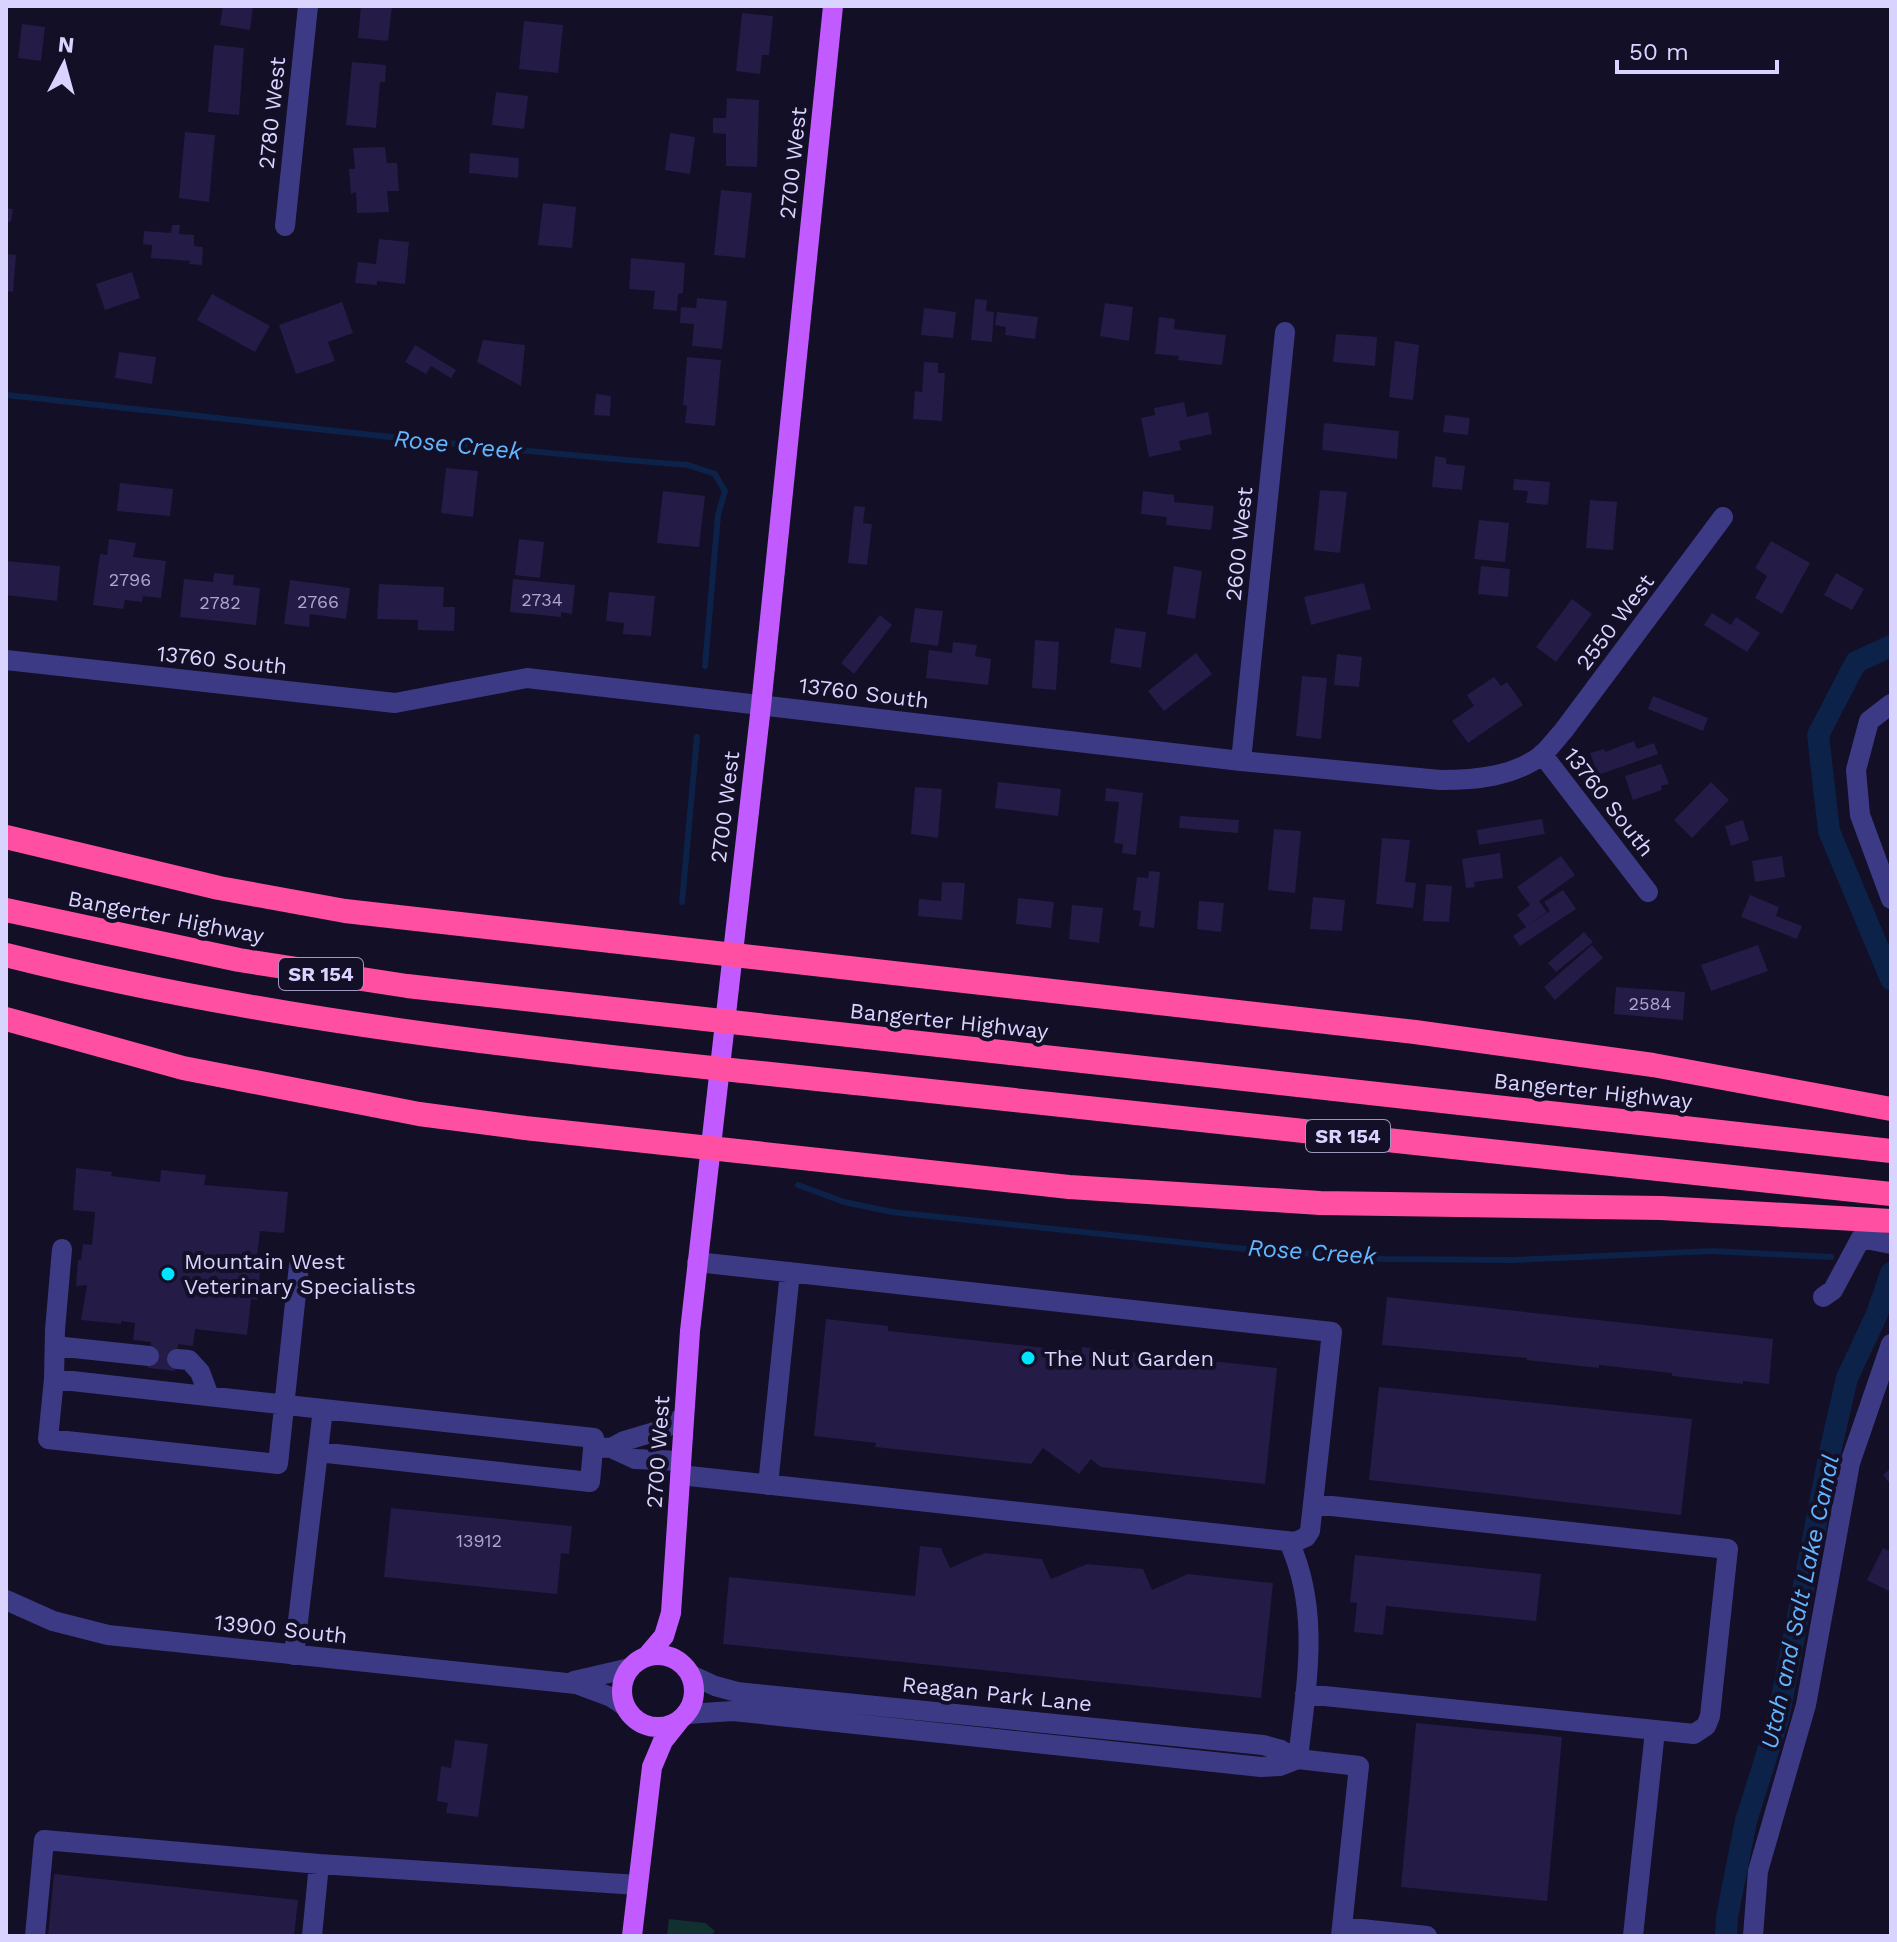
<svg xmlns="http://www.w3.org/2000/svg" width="1897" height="1942" font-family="'Work Sans',sans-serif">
  <rect width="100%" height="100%" fill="#130f26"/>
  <path fill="#12302f" d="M669,1919L705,1923L715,1931L711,1936H667Z"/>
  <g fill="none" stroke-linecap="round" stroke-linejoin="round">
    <path stroke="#0c2248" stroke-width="6" d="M6,395C233,419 460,447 688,465L715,474L725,491L718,515L705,666
      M682,902L697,737
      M798,1185L844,1202L892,1212L1255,1250L1384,1259L1514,1260L1712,1251L1831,1257"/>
    <path stroke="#0c2248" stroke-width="22" d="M1891,646L1856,662L1818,735L1829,831L1891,979
      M1726,1936L1727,1917L1746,1821L1778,1719L1830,1452L1847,1378L1877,1314L1891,1273"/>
  </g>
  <path fill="#241b47" d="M223,6H253L250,30L220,25Z
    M361,6H392L388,41L358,38Z
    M742,13L773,16L769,55H762L760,74L736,71Z
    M524,21L563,25L558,73L519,69Z
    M22,24L45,27L41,61L18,58Z
    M214,45L244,48L239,115L208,112Z
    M352,62L386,65L385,82H380L376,128L346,125Z
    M496,92L528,96L524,129L492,125Z
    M727,98L759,100L757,167L726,166V134L713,133V118H726Z
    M185,132L215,135L209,202L179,198Z
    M670,133L695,137L690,174L665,170Z
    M385,147L387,163H397L399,191H387L389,212L357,213L356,192L351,194L349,169H355L353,148Z
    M470,153L519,158L518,178L469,173Z
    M721,190L752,193L745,258L714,255Z
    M543,203L576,207L572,248L538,245Z
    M6,208L13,209L11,222L6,221Z
    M172,225H180L179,234L194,235V246L203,247L202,265L189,264L190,261L151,258L152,245L143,244L144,231L171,233Z
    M379,239L409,242L405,284L377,281V285L355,283L358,262L376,264Z
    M6,254L16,255L13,292L6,291Z
    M631,258L685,263L683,293L678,294L677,311L653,309L655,291L629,289Z
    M132,272L140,298L105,310L96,284Z
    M212,294L270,326L255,352L197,320Z
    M697,298L727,301L722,349L692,346L694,324L680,323L681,307L696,308Z
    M975,299L987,300L986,311L994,312L992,342L971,340Z
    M342,302L353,333L328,342L335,361L296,374L279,325Z
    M1105,303L1133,307L1129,341L1100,336Z
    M924,308L956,312L953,338L921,335Z
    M997,312L1038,317L1035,339L1005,335L1006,327L995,325Z
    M1159,317L1175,319L1174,329L1226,335L1222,365L1178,360L1179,356L1155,354Z
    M1336,334L1377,337L1375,366L1333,362Z
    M483,340L525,345L521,386L477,362Z
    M1395,341L1419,345L1413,400L1389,397Z
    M415,345L456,370L451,378L431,366L426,374L405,362Z
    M119,352L156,357L152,384L115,378Z
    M687,357L721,360L715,426L685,423L687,406L683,405Z
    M924,362L938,363V373H945L942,421L913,419L915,391L922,392Z
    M596,394L611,396L610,416L594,415Z
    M1184,402L1187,417L1208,412L1212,434L1179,441L1181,450L1149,457L1141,418L1155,415L1154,408Z
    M1445,415L1470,418L1468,435L1443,432Z
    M1324,423L1399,431L1397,459L1322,450Z
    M1435,456L1446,458V464L1465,466L1462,490L1432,487Z
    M446,468L478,471L473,517L441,513Z
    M1514,479L1550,482L1548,505L1526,503L1528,491L1513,490Z
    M120,483L173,489L170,516L117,511Z
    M1320,490L1347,492L1340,553L1314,550Z
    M663,491L705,496L699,547L657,543Z
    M1143,491L1174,495V502L1214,506L1211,530L1166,525L1167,517L1141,514Z
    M1590,500L1617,502L1613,550L1586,548Z
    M854,506L865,507L863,523L872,524L867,565L848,563Z
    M1479,520L1509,523L1505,562L1474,559Z
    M109,539L136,543L133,557L166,561L161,598L143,596L142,602L125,600L123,609L93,605L100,554L107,555Z
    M519,539L544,542L540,578L515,575Z
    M1771,541L1810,563L1782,614L1755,598L1767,576L1755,568Z
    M6,561L60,566L57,601L6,595Z
    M1174,566L1202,571L1195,619L1167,614Z
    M1481,566L1510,569L1508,597L1478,594Z
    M214,573L234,575L233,585L260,588L256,625L180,617L184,579L213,582Z
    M1836,573L1864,589L1852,610L1824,595Z
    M513,579L575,585L572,614L561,612V617L510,612Z
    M290,580L350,588L346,619L310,614L309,627L284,624Z
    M1364,583L1371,609L1311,625L1304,597Z
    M379,584L444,587L443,607H455L454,631L418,630V620L377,619Z
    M609,592L655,596L651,636L623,634L624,623L606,621Z
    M1572,599L1592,614L1556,662L1536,647Z
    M915,608L943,611L938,646L910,642Z
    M1712,613L1731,625L1736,617L1760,633L1747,652L1704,625Z
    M880,615L892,625L854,674L841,663Z
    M1115,628L1146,632L1141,668L1110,663Z
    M1035,640L1059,642L1056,690L1032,688Z
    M953,642L977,645L975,656L991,659L988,685L926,678L929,650L952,653Z
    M1196,653L1212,674L1164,711L1148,691Z
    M1337,654L1362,657L1359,687L1334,685Z
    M1302,676L1327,678L1321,739L1296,736Z
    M1494,677L1501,686L1507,682L1523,705L1468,743L1452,721L1474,706L1467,695Z
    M1653,696L1708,718L1703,731L1648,709Z
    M1634,741L1637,749L1654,743L1658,754L1598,775L1590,753L1604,749L1605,752Z
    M1661,764L1669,784L1661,786L1662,790L1633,800L1625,776Z
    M998,782L1061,789L1058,816L995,808Z
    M1711,782L1729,800L1692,838L1674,820Z
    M915,787L942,789L938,838L911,834Z
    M1106,788L1143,793L1136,855L1122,853L1123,844L1114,843L1119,802L1105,801Z
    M1180,816L1239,820L1238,833L1179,828Z
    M1542,819L1545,834L1479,845L1477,830Z
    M1743,820L1749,840L1731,846L1725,826Z
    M1274,829L1301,831L1295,893L1268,890Z
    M1382,838L1410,840L1405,882L1416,883L1413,908L1376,904Z
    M1500,853L1503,878L1474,882L1475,887L1466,888L1462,859Z
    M1561,856L1575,875L1539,901L1547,912L1528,925L1550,911L1544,902L1563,890L1576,909L1520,946L1513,936L1526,927L1517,915L1530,905L1517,887Z
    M1782,856L1785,877L1755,882L1752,861Z
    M1149,871L1160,872L1154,928L1139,926L1141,911L1133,910L1137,877L1148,878Z
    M942,882L965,883L962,920L918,916L919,899L941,901Z
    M1426,884L1452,886L1449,922L1423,921Z
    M1750,895L1779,907L1776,916L1802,926L1797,939L1741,917Z
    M1313,897L1345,900L1342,931L1310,929Z
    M1018,898L1054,902L1051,928L1016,924Z
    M1199,901L1224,903L1221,932L1197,929Z
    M1072,905L1103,908L1099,943L1069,939Z
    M1584,932L1593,942L1556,972L1548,963Z
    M1592,945L1603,958L1555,1000L1544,987Z
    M1758,945L1768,971L1711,991L1701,965Z
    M1616,987L1685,992L1683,1020L1614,1014Z
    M76,1168L112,1172L111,1176L160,1182L161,1170L206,1175L204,1185L288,1192L284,1233L260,1231L256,1264L261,1265L257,1300L251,1299L247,1335L195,1329L193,1346L178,1344L175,1371L148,1368L151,1342L133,1340L135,1323L121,1321V1324L81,1320L87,1285L76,1286L78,1260H81L83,1244L92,1245L95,1212L73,1210Z
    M1387,1297L1773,1339L1769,1384L1743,1381V1384L1672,1376V1373L1599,1365V1368L1527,1360V1358L1382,1345Z
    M826,1319L888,1326V1331L1082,1352V1347L1277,1368L1265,1484L1101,1467L1091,1459L1079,1474L1043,1448L1031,1464L875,1447L876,1443L814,1436Z
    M1379,1387L1692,1419L1681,1515L1369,1480Z
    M1891,1468V1485L1883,1475Z
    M391,1508L572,1526L569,1554L561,1553L557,1594L384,1577Z
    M920,1546L941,1548L950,1568L985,1553L1042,1559L1051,1579L1087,1564L1143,1569L1152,1590L1188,1574L1273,1583L1261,1698L723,1644L729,1577L915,1596Z
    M1883,1548L1891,1552V1592L1867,1580Z
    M1355,1555L1541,1574L1536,1621L1386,1606L1383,1635L1354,1632L1357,1603L1350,1602Z
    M1416,1723L1562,1737L1547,1901L1401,1887Z
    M455,1740L488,1744L478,1817L446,1813L448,1803L437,1801L441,1766L451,1768Z
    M54,1874L298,1900L294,1936H48Z"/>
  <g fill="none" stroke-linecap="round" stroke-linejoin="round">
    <path stroke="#3d3a85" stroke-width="20" d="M285,226L308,6
      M6,660L395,703L527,678L1241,761L1440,780C1475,780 1514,777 1543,754C1550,747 1557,738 1564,730L1723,517
      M1891,704L1869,721L1856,770L1860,815L1891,899
      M1542,754L1648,892
      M1241,761L1285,332
      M1823,1297L1833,1290L1861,1238L1891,1244
      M55,1346L149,1356
      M177,1359L189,1360L200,1372L209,1396
      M54,1379L55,1330L62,1249
      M593,1447L611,1448L635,1459L681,1461
      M611,1448L624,1441L661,1430L684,1417
      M318,1452L590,1482L594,1438L323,1409
      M680,1475L1295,1542L1306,1537L1310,1531L1332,1332L697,1262
      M768,1485L790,1272
      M1289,1542C1321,1612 1306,1685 1298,1759
      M6,1600L53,1621L108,1635L576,1684L611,1697L626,1707
      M294,1655L323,1409L54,1379L48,1439L278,1464L299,1265
      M691,1675L715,1686L737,1692L1263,1745L1281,1750L1298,1759L1359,1766L1341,1936
      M574,1681L630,1668
      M1305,1694L1694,1734L1706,1726L1710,1716L1728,1549L1313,1504
      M687,1714L733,1711L1261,1767L1280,1766L1298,1759
      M319,1864L638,1885
      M1342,1927L1427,1936
      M35,1936L44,1840L319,1864L312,1936
      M1633,1936L1655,1731
      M1753,1936L1758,1871L1806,1705L1850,1463L1891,1344"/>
    <path stroke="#c25bff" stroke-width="20" d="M622 1691a36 36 0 1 1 72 0a36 36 0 1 1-72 0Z
      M647,1656L664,1636L671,1613L690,1331L761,706L833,6
      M632,1936L652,1767L663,1741L679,1721"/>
    <path stroke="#ff4fa3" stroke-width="24" d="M6,837L219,888L345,911L1415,1032L1653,1065L1891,1109
      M6,910L239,960L407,986L1891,1151
      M6,955C290,1027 583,1054 874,1085C1213,1121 1552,1158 1891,1194
      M6,1019L183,1068L419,1114L525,1128L1069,1187L1320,1203L1661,1208L1891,1221"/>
  </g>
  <g fill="#00e5ff" stroke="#130f26" stroke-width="3">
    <circle cx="168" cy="1274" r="8"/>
    <circle cx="1028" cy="1358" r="8"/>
  </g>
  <g text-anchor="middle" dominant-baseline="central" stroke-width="8" stroke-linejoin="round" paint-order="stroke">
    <g font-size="18" fill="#aca6d1">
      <text x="130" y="579">2796</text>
      <text x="542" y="599">2734</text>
      <text x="318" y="601">2766</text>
      <text x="220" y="602">2782</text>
      <text x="1650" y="1003">2584</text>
      <text x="479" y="1540">13912</text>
    </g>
    <g fill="#130f26" stroke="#9e99be" stroke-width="2">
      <rect x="279" y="958" width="84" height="32" rx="6"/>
      <rect x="1306" y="1120" width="84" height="32" rx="6"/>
    </g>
    <g font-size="20" font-weight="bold" fill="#d9d4ff">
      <text x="321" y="974">SR 154</text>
      <text x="1348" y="1136">SR 154</text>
    </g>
    <g font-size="22" fill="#d9d4ff" stroke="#130f26">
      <text transform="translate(272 113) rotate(-84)">2780 West</text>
      <text transform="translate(793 163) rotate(-84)">2700 West</text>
      <text transform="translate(1239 544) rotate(-84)">2600 West</text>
      <text transform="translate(1615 622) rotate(-53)">2550 West</text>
      <text transform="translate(222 660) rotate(6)">13760 South</text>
      <text transform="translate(864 693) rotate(7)">13760 South</text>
      <text transform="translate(1609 802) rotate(52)">13760 South</text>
      <text transform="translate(725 807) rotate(-83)">2700 West</text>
      <text transform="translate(166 917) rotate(11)">Bangerter Highway</text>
      <text transform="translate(949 1021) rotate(6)">Bangerter Highway</text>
      <text transform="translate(1593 1091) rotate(6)">Bangerter Highway</text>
      <text transform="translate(658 1452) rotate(-86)">2700 West</text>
      <text transform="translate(281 1629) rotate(6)">13900 South</text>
      <text transform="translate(997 1694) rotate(6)">Reagan Park Lane</text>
    </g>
    <g font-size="22" fill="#d9d4ff" stroke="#130f26" text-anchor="start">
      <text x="184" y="1261">Mountain West<tspan x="184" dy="25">Veterinary Specialists</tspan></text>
      <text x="1044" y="1358">The Nut Garden</text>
    </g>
    <g font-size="24" font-style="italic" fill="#62b6ff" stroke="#130f26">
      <text transform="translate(458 445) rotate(6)">Rose Creek</text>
      <text transform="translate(1312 1252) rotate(4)">Rose Creek</text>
      <text transform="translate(1800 1602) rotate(-78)">Utah and Salt Lake Canal</text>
    </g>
  </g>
  <rect width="1897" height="1942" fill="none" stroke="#d9d4ff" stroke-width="16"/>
  <g transform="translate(64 64) rotate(6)" stroke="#130f26" stroke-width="6" paint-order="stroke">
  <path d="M0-6L14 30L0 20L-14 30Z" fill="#d9d4ff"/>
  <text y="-12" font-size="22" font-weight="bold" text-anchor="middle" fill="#d9d4ff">N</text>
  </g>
  <path d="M1617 60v12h160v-12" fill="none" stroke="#d9d4ff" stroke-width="4"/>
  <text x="1629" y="60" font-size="24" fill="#d9d4ff" stroke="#130f26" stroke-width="6" paint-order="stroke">50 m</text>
</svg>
